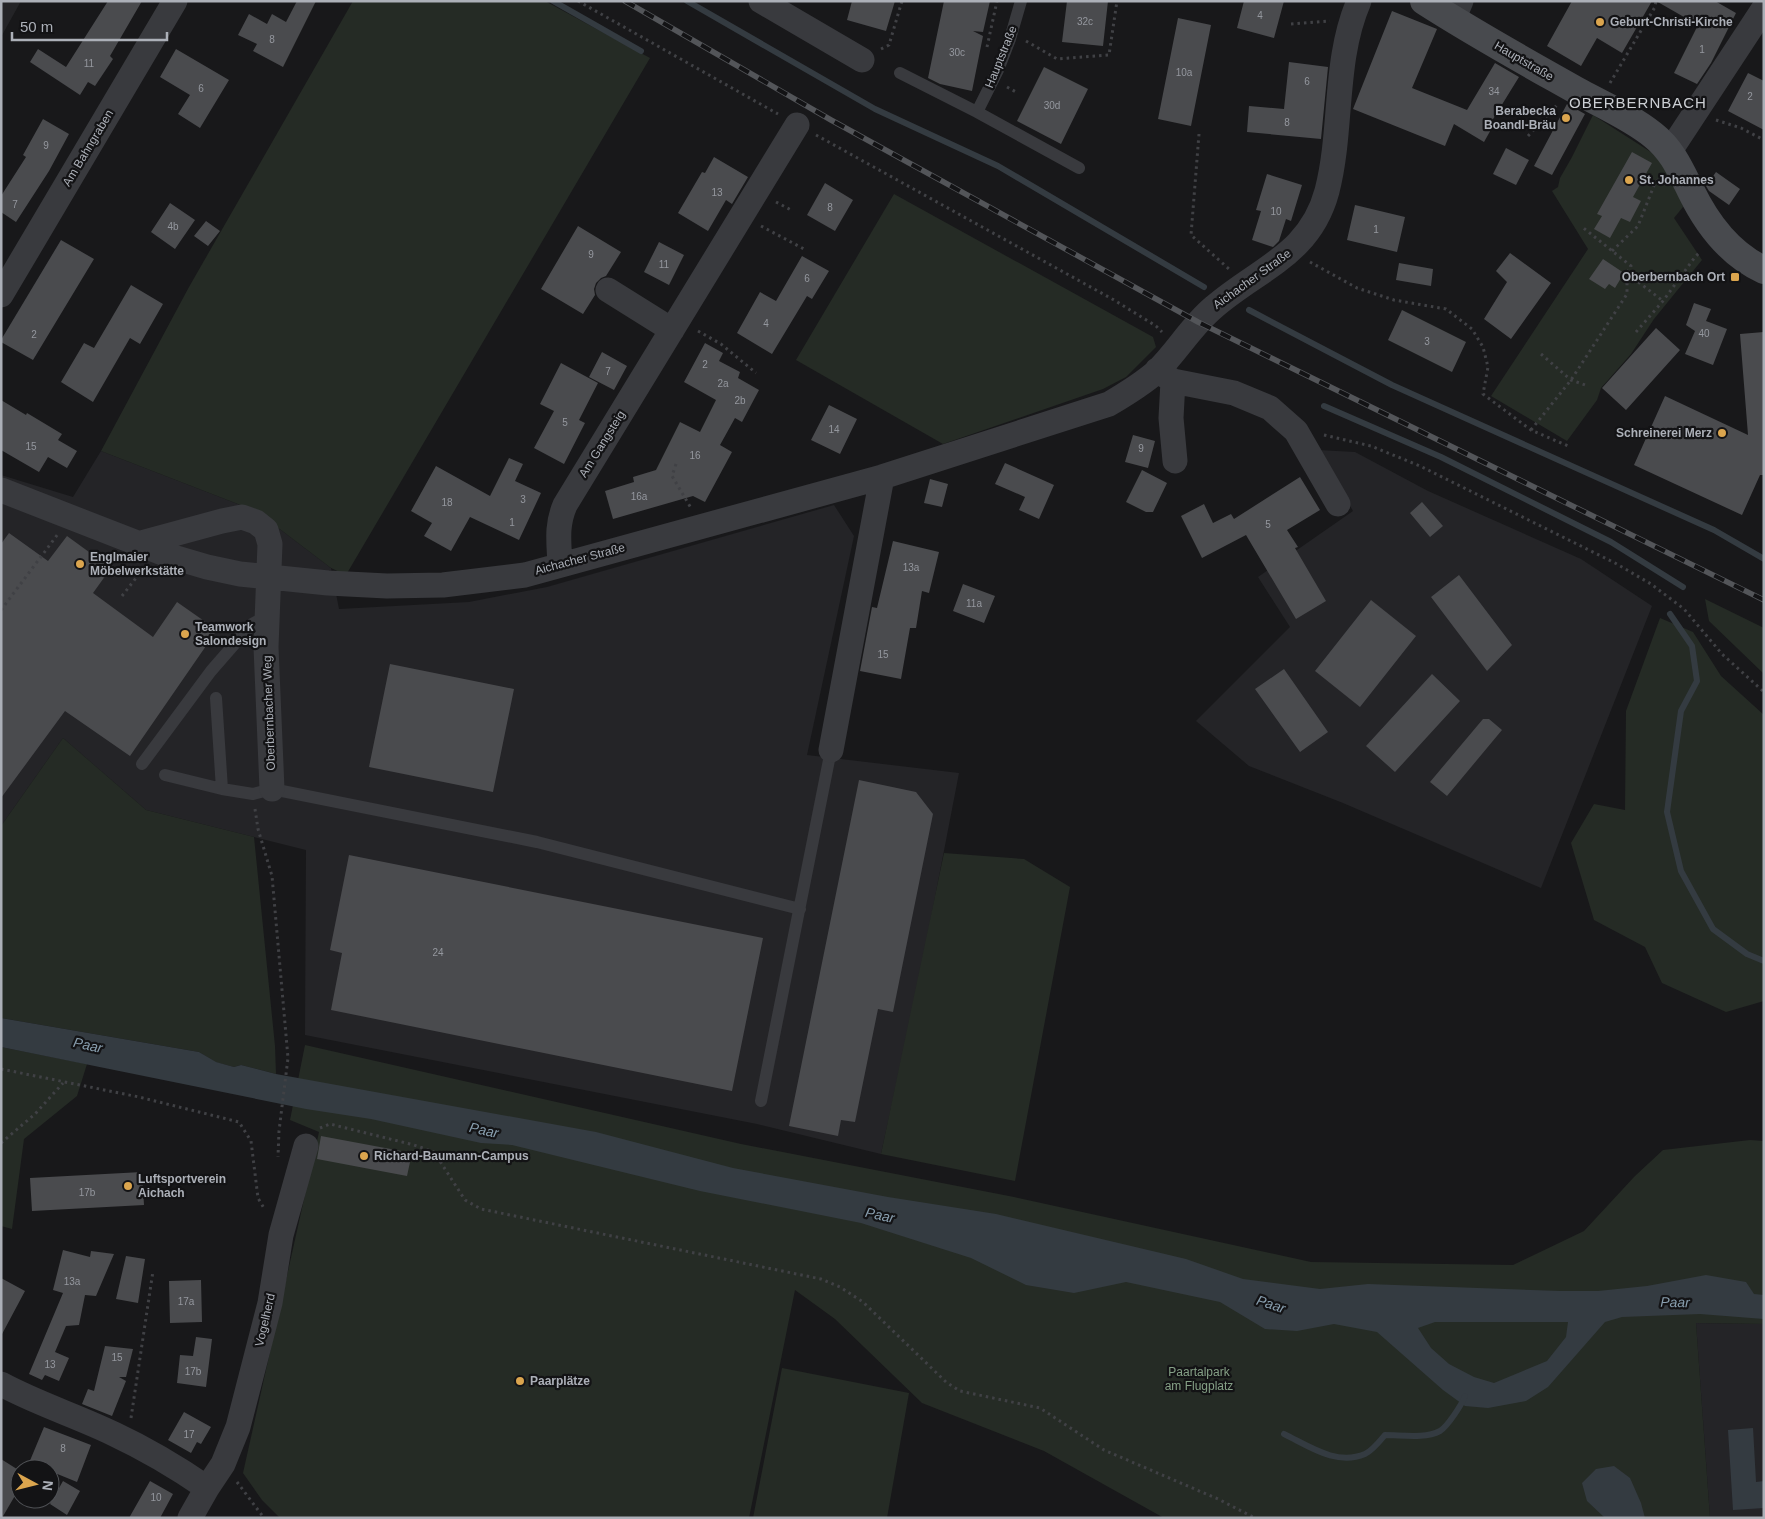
<svg xmlns="http://www.w3.org/2000/svg" width="1765" height="1519" font-family="Arial,sans-serif">
  <rect width="100%" height="100%" fill="#18181a"/>
  <path fill="#242427" d="M1,1H21L1,37Z
    M1318,450L1355,452L1428,491L1581,559L1652,606L1541,888L1343,803L1249,766L1196,721L1290,627L1258,577L1353,511Z
    M101,451L256,511L331,568L339,609L469,602L547,587L834,505L854,536L807,755L959,773L918,985L881,1154L757,1124L305,1035L306,850L146,810L63,738L1,826V475L73,497Z
    M1696,1323L1764,1324V1518H1710Z"/>
  <path fill="#252b25" d="M353,1H545L650,58L346,575L331,568L256,511L101,451L189,287Z
    M1593,115L1657,156L1680,195L1683,207L1674,218L1702,260L1654,319L1631,354L1601,388L1597,400L1567,441L1491,396L1588,249L1552,191L1558,187L1560,178L1572,157Z
    M894,194L1153,337L1156,347L1126,377L1103,389L943,444L796,360Z
    M1705,599L1764,628V674L1709,621Z
    M1660,618L1693,632L1721,676L1764,715V1001L1726,1012L1662,983L1645,947L1594,920L1571,843L1594,804L1625,810L1626,711Z
    M63,738L146,810L254,837L275,1046L276,1074L241,1065L234,1067L215,1062L199,1052L1,1018V826Z
    M944,853L1024,859L1070,887L1015,1181L881,1154Z
    M305,1045L741,1144L1014,1197L1311,1262L1513,1265L1584,1231L1635,1176L1663,1150L1750,1140L1764,1141V1324L1696,1323L1710,1518H1164L1044,1451L922,1403L835,1319L795,1290L749,1518H280L262,1500L243,1473L319,1132L290,1120Z
    M1,1047L87,1064L77,1096L24,1139L12,1229L1,1226Z
    M782,1368L909,1393L887,1518H753Z"/>
  <path fill="#343b41" fill-rule="evenodd" d="M1,1018L199,1052L216,1062L234,1067L241,1065L276,1074L596,1132L733,1168L888,1197L996,1214L1186,1259L1243,1279L1320,1289L1368,1284L1560,1291H1598L1647,1286L1706,1275L1746,1282L1754,1294L1764,1295V1319L1700,1314L1622,1317L1605,1322L1548,1387L1526,1401L1488,1408L1465,1406L1443,1390L1377,1332L1334,1324L1297,1331L1265,1329L1220,1302L1126,1282L1074,1293L1026,1285L971,1258L861,1223L700,1191L512,1145L481,1143L371,1119L306,1109L1,1047ZM1435,1322H1568L1566,1337L1547,1361L1494,1383L1474,1377L1449,1364L1431,1348L1418,1328Z
    M1753,1428L1756,1482L1764,1481V1508L1733,1510L1728,1430Z
    M1614,1466L1630,1478L1641,1503L1645,1518H1605L1587,1501L1582,1483L1596,1469Z"/>
  <g fill="none" stroke-linecap="round" stroke-linejoin="round">
    <path stroke="#343b41" stroke-width="6" d="M553,1L641,51
      M687,1L875,109L998,166L1204,287
      M1249,310L1392,385L1714,530L1764,559
      M1324,406L1441,457L1611,542L1683,587
      M1670,614L1692,646L1697,681L1681,711L1667,812L1681,871L1713,929L1747,954L1764,961
      M1284,1434C1309,1446 1336,1466 1365,1454C1372,1451 1380,1441 1385,1435C1402,1435 1425,1439 1440,1431C1448,1426 1462,1404 1465,1396"/>
  </g>
  <path fill="#4a4b4e" d="M108,1H142L110,56L113,59L95,86L88,82L80,95L30,62L38,49L66,67Z
    M297,1H316L283,67L253,51L257,44L238,35L249,14L267,24L272,14L286,22Z
    M852,1H895L886,31L847,20Z
    M944,1H990L983,32L973,31L983,36L972,91L940,84L928,78Z
    M1067,1H1108L1103,46L1062,42Z
    M1244,1H1284L1274,38L1237,28Z
    M1572,1H1652L1622,53L1597,38L1581,66L1547,46Z
    M1656,1H1715L1736,13L1711,63L1697,84L1674,73L1698,25Z
    M1392,11L1437,29L1412,88L1467,110L1495,63L1519,77L1490,124L1493,126L1484,142L1454,124L1445,146L1353,109Z
    M1178,18L1211,25L1191,126L1158,119Z
    M176,49L229,80L200,128L178,114L190,95L160,77Z
    M1289,62L1328,67L1321,139L1247,132L1249,106L1284,109Z
    M1044,67L1088,89L1061,144L1017,121Z
    M1748,73L1764,81V130L1728,111Z
    M1567,104L1585,114L1552,175L1534,166Z
    M43,119L69,134L49,171L16,222L1,212V196L26,157L23,155Z
    M1506,148L1529,160L1516,185L1493,174Z
    M1632,152L1652,163L1633,197L1641,201L1630,222L1621,218L1610,238L1594,229L1602,216L1597,214Z
    M714,157L748,177L732,204L726,200L708,231L678,213L702,172L705,173Z
    M1716,172L1740,189L1729,205L1709,191L1706,186Z
    M1267,174L1302,185L1291,221L1286,219L1279,241L1273,247L1252,240L1261,211L1256,210Z
    M825,183L853,200L835,231L807,215Z
    M170,203L195,220L175,249L151,232Z
    M1355,205L1405,217L1397,252L1347,240Z
    M206,221L220,231L208,246L194,236Z
    M578,226L621,252L606,276L601,278L596,283L594,289L595,295L583,314L541,289Z
    M61,240L94,259L33,360L1,342V340Z
    M659,242L684,255L669,285L644,272Z
    M1510,253L1551,283L1511,339L1484,319L1507,282L1496,271Z
    M802,256L829,271L812,299L807,296L772,354L737,333L760,292L776,301Z
    M1603,259L1624,273L1615,288L1609,284L1605,289L1589,279Z
    M1399,263L1433,269L1431,286L1396,280Z
    M131,285L163,304L140,344L130,338L93,402L61,382L84,343L94,348Z
    M1694,303L1711,309L1706,321L1727,329L1713,365L1685,354L1695,331L1686,325Z
    M1402,310L1466,342L1452,372L1388,340Z
    M1656,328L1680,350L1626,410L1602,388Z
    M1764,332V475H1760L1742,515L1634,465L1665,396L1748,435L1740,334Z
    M705,343L723,353L719,361L740,372L738,378L759,390L742,422L735,418L720,445L732,452L705,502L693,496L613,519L605,491L634,482L633,477L656,470L680,422L700,432L716,400L684,382Z
    M602,352L627,366L614,390L589,377Z
    M561,363L598,383L579,420L585,423L564,464L534,448L554,411L540,404Z
    M1,400L26,415L27,413L62,434L58,440L77,451L67,468L48,457L39,472L1,450Z
    M829,405L857,419L840,454L811,440Z
    M1133,435L1155,441L1148,468L1125,462Z
    M509,458L523,464L515,481L541,493L519,540L470,517L451,551L424,536L432,523L411,511L436,466L490,496Z
    M1005,463L1054,485L1039,519L1019,510L1025,497L995,484Z
    M1142,470L1167,483L1153,512H1146L1126,502Z
    M1300,477L1320,510L1287,530L1298,547L1295,548L1326,601L1296,619L1246,535L1202,558L1181,516L1204,504L1213,523L1231,514L1234,519Z
    M930,479L948,484L942,507L924,503Z
    M1422,502L1443,526L1430,537L1410,513Z
    M9,533L48,561L67,536L111,568L93,593L153,637L177,602L217,630L130,756L65,711L1,798V544Z
    M893,541L939,552L929,593L922,591L916,628H910L901,679L860,671L872,607L877,608Z
    M1459,575L1512,645L1487,671L1431,597Z
    M963,584L995,596L984,623L953,611Z
    M1371,600L1416,636L1360,707L1315,671Z
    M390,664L514,689L493,792L369,767Z
    M1284,669L1328,732L1300,752L1255,689Z
    M1432,674L1460,701L1395,772L1366,746Z
    M1483,719H1489L1502,730L1447,796L1430,782Z
    M859,780L916,792L933,814L893,1012L878,1009L855,1122L841,1120L838,1136L789,1126Z
    M349,855L763,938L732,1091L331,1010L342,953L330,950Z
    M321,1136L412,1153L407,1176L317,1159Z
    M142,1172L144,1205L32,1211L30,1178Z
    M63,1250L90,1257L91,1251L114,1254L96,1296L85,1295L79,1325L66,1326L55,1352L69,1358L59,1381L45,1375L42,1380L29,1374L63,1293L53,1290Z
    M126,1256L145,1259L138,1303L116,1299Z
    M1,1278L25,1291L1,1336Z
    M201,1280L202,1322L170,1323L169,1281Z
    M196,1337L212,1339L206,1387L177,1383L180,1355L193,1356Z
    M105,1346L133,1349L126,1377H119L126,1381L112,1416L82,1404L88,1389L94,1391Z
    M184,1412L211,1427L201,1444L197,1442L191,1453L168,1440Z
    M44,1427L91,1445L77,1482L50,1471V1469H44L29,1463Z
    M1,1459L20,1471V1487L2,1518Z
    M63,1481L80,1491L67,1515L50,1504Z
    M150,1481L173,1494L160,1518H129Z"/>
  <g fill="none" stroke-linecap="round" stroke-linejoin="round">
    <path stroke="#404145" stroke-width="3" stroke-dasharray="2.5 4" stroke-linecap="butt" d="M578,1L778,114
      M1291,24L1330,21
      M1026,41L1057,59L1109,55L1117,1
      M987,47L997,1
      M881,49L889,45L902,1
      M1610,83L1655,7L1656,1
      M1007,87L1018,93
      M1716,120L1741,128L1764,140
      M1199,134L1191,235L1229,269
      M816,135L1114,300L1156,326L1162,332
      M1528,136L1557,105
      M776,202L793,211
      M761,226L804,249
      M1612,251L1638,226L1655,183L1660,178
      M1310,262L1357,288L1394,300L1446,309L1472,329L1483,347L1488,367L1483,394L1531,430L1568,446
      M1628,274L1663,301
      M698,331L721,344L756,373
      M1636,332L1663,301L1695,257L1701,251
      M1541,354L1571,380L1588,386
      M1531,430L1571,380L1627,294V273L1631,266L1581,226
      M1324,435L1371,446L1420,466L1615,563L1651,584L1684,609L1722,654L1764,692
      M676,464L672,476L691,508
      M122,596L143,569
      M1,610L58,534
      M255,809L258,829L272,876L288,1058L279,1131L278,1157
      M1,1069L139,1097L239,1122L251,1141L258,1198L265,1210
      M320,1128L330,1124L414,1145L434,1152L465,1200L481,1209L821,1279L840,1287L863,1302L946,1382L960,1391L1040,1408L1104,1450L1218,1499L1255,1518
      M1,1143L35,1114L63,1083
      M131,1418L153,1271
      M237,1482L264,1518"/>
    <path stroke="#393a3e" stroke-width="12" d="M900,73L977,112L1079,168
      M977,112L998,70L1010,39L1021,1
      M216,698L222,789
      M142,764L211,671L252,624L267,616
      M165,775L222,789L253,794L272,789L537,842L800,909
      M761,1101L831,750"/>
    <path stroke="#393a3e" stroke-width="25" d="M761,1L862,60
      M1453,20L1461,1
      M1670,151L1764,8
      M608,290L672,330
      M1,295L175,1
      M1157,370L1173,381L1234,393L1270,408L1296,431L1338,504
      M1173,381L1171,418L1175,461
      M1,490L173,557L207,567L240,574L328,583L387,586L443,585L525,575L882,477L1109,404C1126,394 1141,385 1156,372C1177,352 1191,326 1214,307C1259,268 1310,255 1327,191C1343,129 1333,61 1359,1
      M141,543L222,521L242,517L256,522L266,530L270,544L266,647L272,789
      M560,565C559,542 556,526 565,505L797,125
      M831,750L882,477
      M1,1384C38,1404 77,1416 114,1434C146,1449 178,1468 207,1488
      M190,1518L207,1488L223,1464L238,1427L270,1303L281,1235L306,1146"/>
    <path stroke="#484a4e" stroke-width="28" d="M1424,1C1475,34 1528,63 1581,93C1605,106 1632,118 1653,135C1672,150 1680,169 1691,191C1707,224 1729,254 1764,270"/>
    <defs>
      <path id="rail" d="M625,1L831,120L1198,322L1764,600"/>
    </defs>
    <use href="#rail" stroke="#535559" stroke-width="5.5"/>
    <use href="#rail" stroke="#131315" stroke-width="4" stroke-dasharray="11" stroke-linecap="butt"/>
  </g>
  <g fill="#dba54e" stroke="#131315" stroke-width="2">
    <circle cx="1600" cy="22" r="5"/>
    <circle cx="1566" cy="118" r="5"/>
    <circle cx="1629" cy="180" r="5"/>
    <rect x="1730" y="272" width="10" height="10" rx="2.5"/>
    <circle cx="1722" cy="433" r="5"/>
    <circle cx="80" cy="564" r="5"/>
    <circle cx="185" cy="634" r="5"/>
    <circle cx="364" cy="1156" r="5"/>
    <circle cx="128" cy="1186" r="5"/>
    <circle cx="520" cy="1381" r="5"/>
  </g>
  <g text-anchor="middle" dominant-baseline="central" stroke-width="4.5" stroke-linejoin="round" paint-order="stroke">
    <g font-size="10" fill="#94979e">
      <text x="1260" y="15">4</text>
      <text x="1085" y="21">32c</text>
      <text x="272" y="39">8</text>
      <text x="1702" y="49">1</text>
      <text x="957" y="52">30c</text>
      <text x="89" y="63">11</text>
      <text x="1184" y="72">10a</text>
      <text x="1307" y="81">6</text>
      <text x="201" y="88">6</text>
      <text x="1494" y="91">34</text>
      <text x="1750" y="96">2</text>
      <text x="1052" y="105">30d</text>
      <text x="1287" y="122">8</text>
      <text x="46" y="145">9</text>
      <text x="717" y="192">13</text>
      <text x="15" y="204">7</text>
      <text x="830" y="207">8</text>
      <text x="1276" y="211">10</text>
      <text x="173" y="226">4b</text>
      <text x="1376" y="229">1</text>
      <text x="591" y="254">9</text>
      <text x="664" y="264">11</text>
      <text x="807" y="278">6</text>
      <text x="766" y="323">4</text>
      <text x="1704" y="333">40</text>
      <text x="34" y="334">2</text>
      <text x="1427" y="341">3</text>
      <text x="705" y="364">2</text>
      <text x="608" y="371">7</text>
      <text x="723" y="383">2a</text>
      <text x="740" y="400">2b</text>
      <text x="565" y="422">5</text>
      <text x="834" y="429">14</text>
      <text x="31" y="446">15</text>
      <text x="1141" y="448">9</text>
      <text x="695" y="455">16</text>
      <text x="639" y="496">16a</text>
      <text x="523" y="499">3</text>
      <text x="447" y="502">18</text>
      <text x="512" y="522">1</text>
      <text x="1268" y="524">5</text>
      <text x="911" y="567">13a</text>
      <text x="974" y="603">11a</text>
      <text x="883" y="654">15</text>
      <text x="438" y="952">24</text>
      <text x="87" y="1192">17b</text>
      <text x="72" y="1281">13a</text>
      <text x="186" y="1301">17a</text>
      <text x="117" y="1357">15</text>
      <text x="50" y="1364">13</text>
      <text x="193" y="1371">17b</text>
      <text x="189" y="1434">17</text>
      <text x="63" y="1448">8</text>
      <text x="156" y="1497">10</text>
    </g>
    <g font-size="12" font-weight="bold" fill="#acb0b8" stroke="#131315" text-anchor="start">
      <text x="1610" y="22">Geburt-Christi-Kirche</text>
      <text x="1556" y="111" text-anchor="end">Berabecka<tspan x="1556" dy="14">Boandl-Bräu</tspan></text>
      <text x="1639" y="180">St. Johannes</text>
      <text x="1725" y="277" text-anchor="end">Oberbernbach Ort</text>
      <text x="1712" y="433" text-anchor="end">Schreinerei Merz</text>
      <text x="90" y="557">Englmaier<tspan x="90" dy="14">Möbelwerkstätte</tspan></text>
      <text x="195" y="627">Teamwork<tspan x="195" dy="14">Salondesign</tspan></text>
      <text x="374" y="1156">Richard-Baumann-Campus</text>
      <text x="138" y="1179">Luftsportverein<tspan x="138" dy="14">Aichach</tspan></text>
      <text x="530" y="1381">Paarplätze</text>
    </g>
    <g font-size="12" fill="#acb0b8" stroke="#131315">
      <text transform="translate(1001 57) rotate(-68)">Hauptstraße</text>
      <text transform="translate(1524 61) rotate(30)">Hauptstraße</text>
      <text transform="translate(88 148) rotate(-59)">Am Bahngraben</text>
      <text transform="translate(1252 279) rotate(-36)">Aichacher Straße</text>
      <text transform="translate(602 444) rotate(-58)">Am Gangsteig</text>
      <text transform="translate(580 559) rotate(-15)">Aichacher Straße</text>
      <text transform="translate(269 713) rotate(-92)">Oberbernbacher Weg</text>
      <text transform="translate(265 1320) rotate(-77)">Vogelherd</text>
    </g>
    <g font-size="12" fill="#85a086" stroke="#131315">
      <text x="1199" y="1372">Paartalpark<tspan x="1199" dy="14">am Flugplatz</tspan></text>
    </g>
    <g font-size="14" font-style="italic" fill="#889eae" stroke="#131315">
      <text transform="translate(88 1045) rotate(12)">Paar</text>
      <text transform="translate(484 1130) rotate(12)">Paar</text>
      <text transform="translate(880 1215) rotate(12)">Paar</text>
      <text transform="translate(1675 1302) rotate(1)">Paar</text>
      <text transform="translate(1271 1304) rotate(18)">Paar</text>
    </g>
    <g font-size="15" letter-spacing="1" fill="#cccfd4" stroke="#131315">
      <text x="1638" y="102">OBERBERNBACH</text>
    </g>
  </g>
  <rect width="1765" height="1519" fill="none" stroke="#acb0b8" stroke-width="5"/>
  <g transform="translate(35 1484) rotate(97)"><circle r="24" fill="#131315" stroke="#505256"/>
  <path d="M0-4L9 19L0 12L-9 19Z" fill="#dba54e"/>
  <text y="-8" font-size="14" font-weight="bold" text-anchor="middle" fill="#acb0b8">N</text>
  </g>
  <path d="M12 32v8h155v-8" fill="none" stroke="#acb0b8" stroke-width="2.5"/>
  <text x="20" y="32" font-size="15" fill="#acb0b8" stroke="#131315" stroke-width="4" paint-order="stroke">50 m</text>
</svg>
